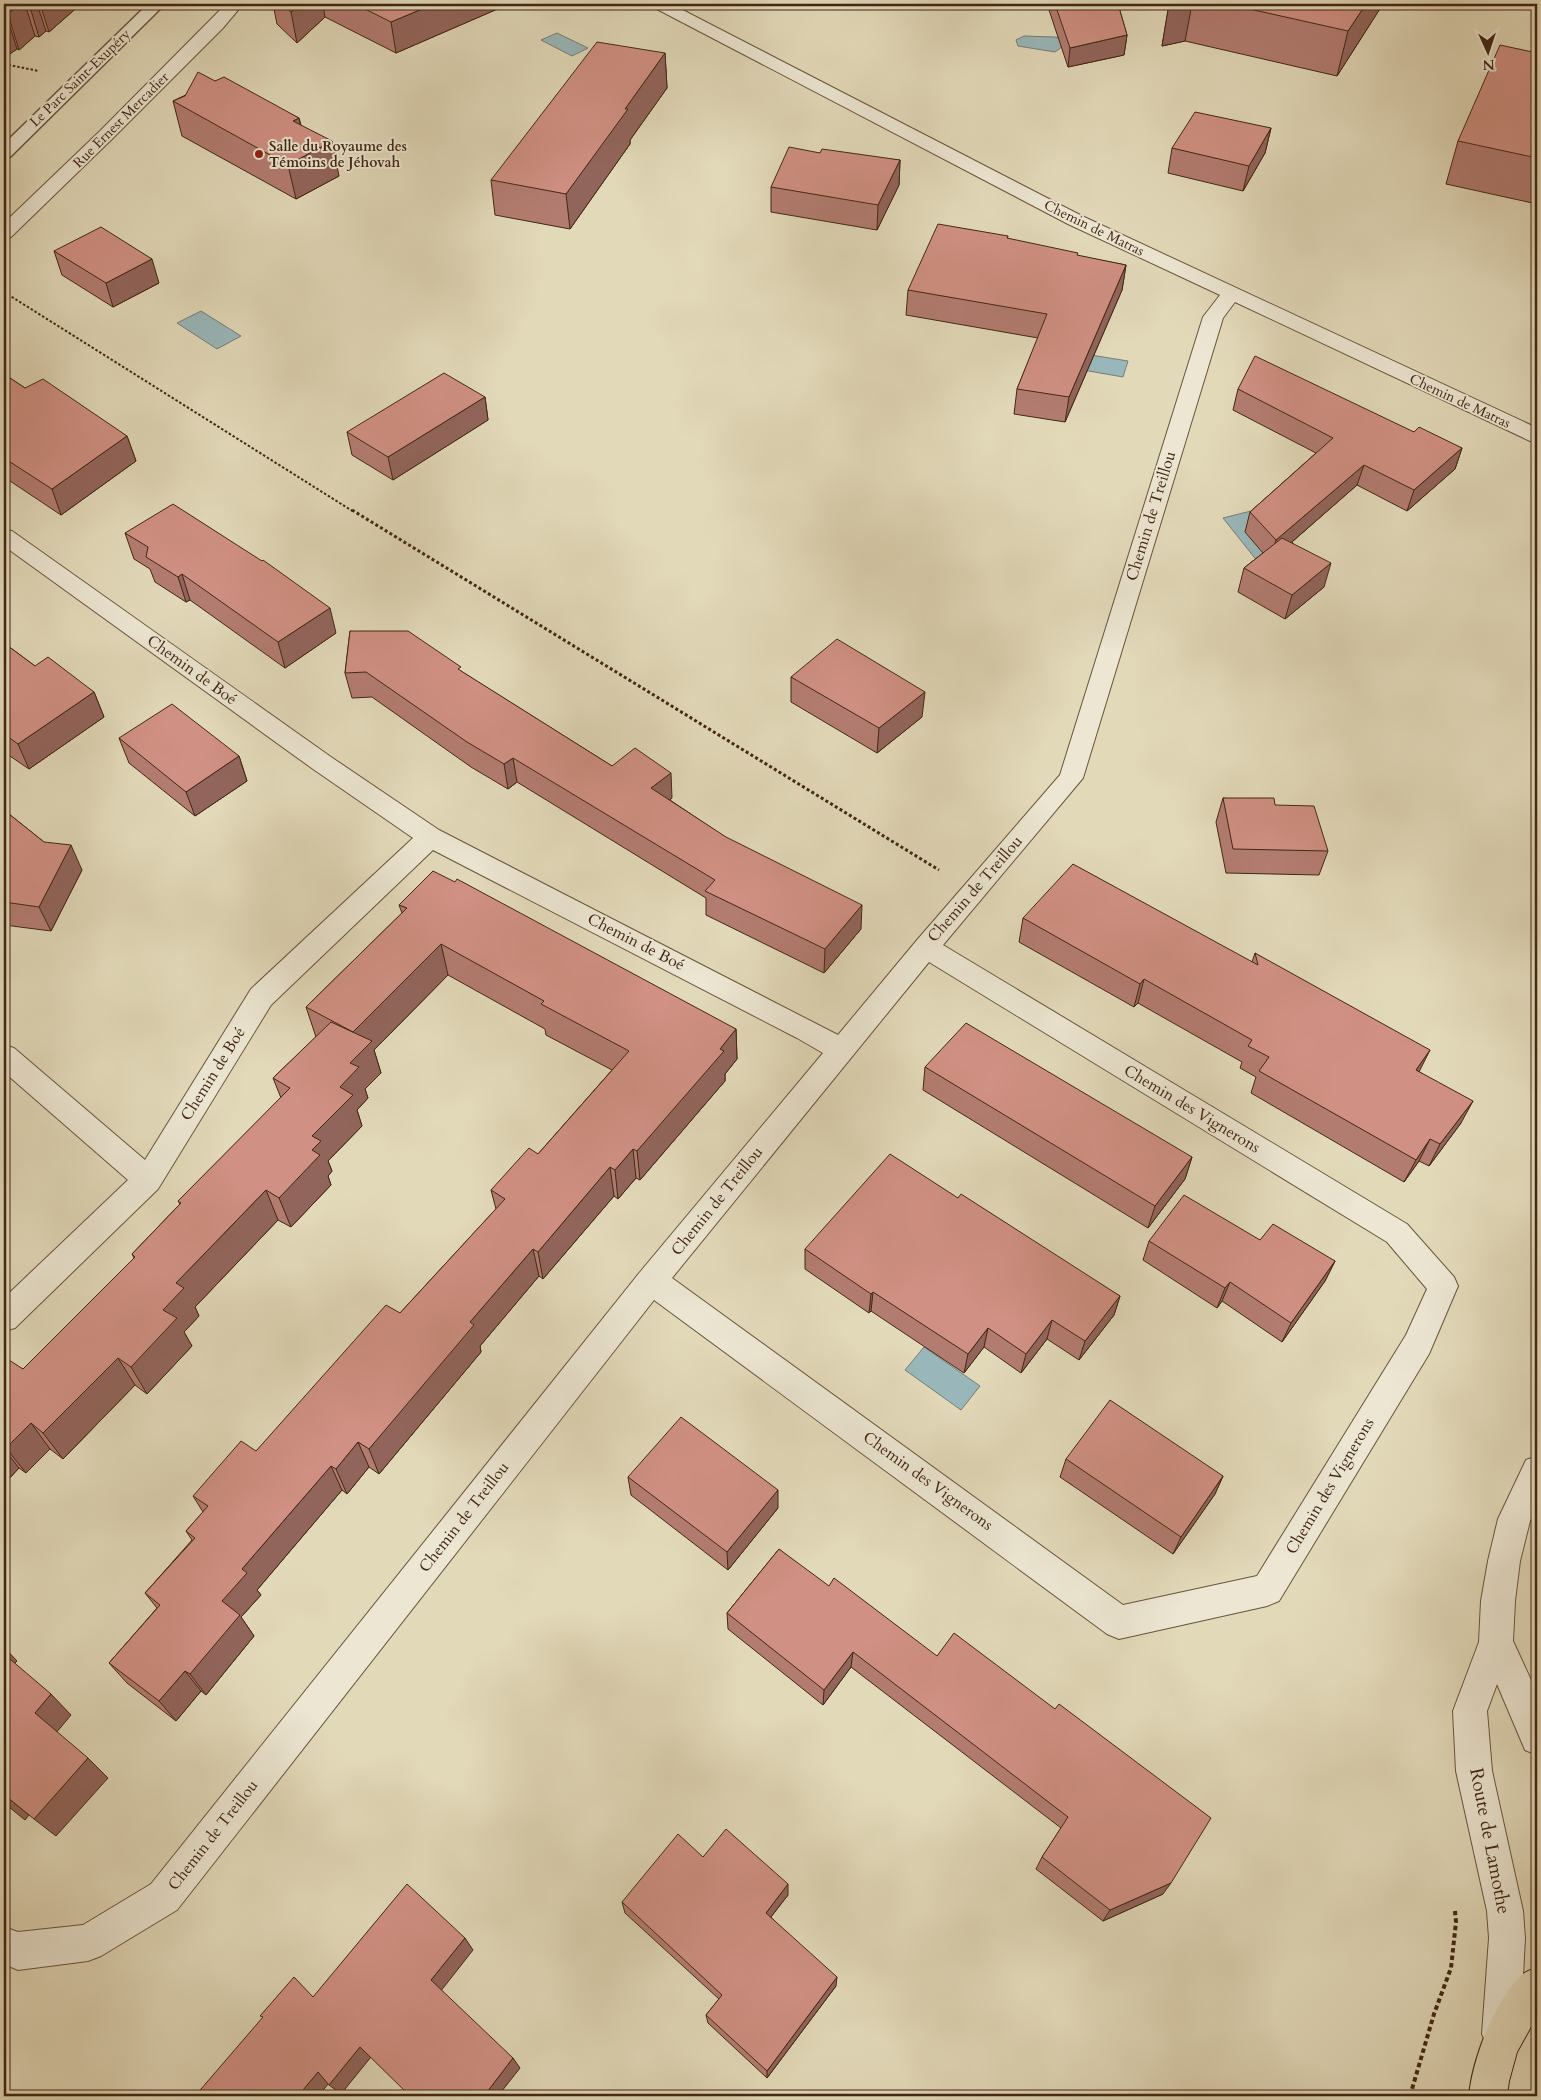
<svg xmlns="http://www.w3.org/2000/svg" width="1541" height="2100" font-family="Cardo,serif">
  <rect width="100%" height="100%" fill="#e2d9b9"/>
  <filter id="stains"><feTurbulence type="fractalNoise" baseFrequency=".004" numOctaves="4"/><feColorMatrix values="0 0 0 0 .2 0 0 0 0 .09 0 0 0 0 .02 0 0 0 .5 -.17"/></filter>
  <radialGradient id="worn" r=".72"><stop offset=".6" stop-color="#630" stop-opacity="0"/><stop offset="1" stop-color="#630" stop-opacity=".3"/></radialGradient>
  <path fill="#99b7ba" stroke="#767d77" d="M557,33L588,48L572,56L541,40Z
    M1024,36L1055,37L1062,39L1063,46L1055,52L1018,46L1016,40Z
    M201,311L241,336L217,349L177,323Z
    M1072,352L1128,361L1123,377L1066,367Z
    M1255,510L1290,553L1262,567L1223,518Z
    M924,1347L980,1386L961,1410L905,1370Z"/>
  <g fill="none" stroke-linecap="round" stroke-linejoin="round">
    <defs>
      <path id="service" d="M148,4H165L10,157L4,158V144Z"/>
      <path id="minor" d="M226,4H243L223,28L112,139L11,237L4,239V223L100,131Z
        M651,4H671L1082,216L1537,428V442L1530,441L1235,302L1223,318L1083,778L943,945L1407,1224L1454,1277L1458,1286L1429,1354L1279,1601L1267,1606L1119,1639L1107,1634L654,1300L177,1910L101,1956L88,1961L18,1970L4,1964V1927L18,1932L83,1925L151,1884L640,1272L823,1053L797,1038L433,850L271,1005L158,1189L15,1328L4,1331V1298L128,1180L4,1072V1045L14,1048L145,1160L251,989L413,838L313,769L4,546V529L12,531L331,757L439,830L838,1035L917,940L1060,775L1203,317L1220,295L1068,224L653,7ZM929,962L1387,1242L1427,1289L1406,1335L1257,1576L1123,1605L672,1278Z"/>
      <path id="tertiary" d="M1537,1456V1505L1530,1521L1520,1561L1515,1601L1513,1641L1537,1693V1755L1525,1750L1497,1684L1487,1711L1492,1771L1523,1911L1525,1938L1520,2034L1514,2047L1501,2053L1488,2047L1482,2034L1489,1938L1487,1911L1456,1771L1453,1711L1479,1642L1481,1601L1488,1561L1498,1519L1526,1460Z"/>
      <path id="primary" d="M1537,1967V2016L1517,2052L1509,2081L1507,2096H1469C1472,2061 1495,1998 1523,1974C1527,1971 1533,1969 1537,1967Z"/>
    </defs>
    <use href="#service" stroke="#69543c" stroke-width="3"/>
    <use href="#minor" stroke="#69543c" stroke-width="2"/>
    <use href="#tertiary" stroke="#69543c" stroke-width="2"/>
    <use href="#primary" stroke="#412713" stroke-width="2"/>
    <path stroke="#412713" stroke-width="2" stroke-dasharray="2.5 2" stroke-linecap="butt" d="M4,64L39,71
      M4,292L354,512"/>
    <path stroke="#412713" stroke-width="3" stroke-dasharray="3 2.5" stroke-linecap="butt" d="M352,510L939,870"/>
    <path stroke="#412713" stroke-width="4" stroke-dasharray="4.5 3" stroke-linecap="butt" d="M1410,2096L1434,2014L1451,1968L1456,1922L1455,1911"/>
    <use href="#service" fill="#ece6d2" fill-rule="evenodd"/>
    <use href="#minor" fill="#ece6d2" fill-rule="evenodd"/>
    <use href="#tertiary" fill="#ece6d2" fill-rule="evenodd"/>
    <use href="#primary" fill="#e2d9b9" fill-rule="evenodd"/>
  </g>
  <path fill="#b37c71" stroke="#412713" d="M4,4H81L49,32L46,31L39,37L35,36L19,50L17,49L4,58Z
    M273,4H509L396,53L325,17L297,43L277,24Z
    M1047,4H1118L1127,35L1124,55L1068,67Z
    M1169,4H1383L1337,76L1185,41L1162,46Z
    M665,53L667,88L630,140V144L570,229L495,215L491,180Z
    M1537,53V204L1446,184L1458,141Z
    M215,81L299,118L301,125L339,176L296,199L182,136L173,101Z
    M1271,128L1265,153L1243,191L1168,173L1172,148Z
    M820,153L900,160L899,185L877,230L771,212V187Z
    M1008,236L1007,239L1078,256L1126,265L1122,290L1065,422L1014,414L1017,389L1038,338L906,315L908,290Z
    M54,251L159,283L113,307L62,275Z
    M4,374L25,388L127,436L136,461L61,515L4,477Z
    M1238,389L1414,432L1462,448L1455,469L1407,511L1357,485L1292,542L1324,587L1285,619L1238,592L1244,568L1263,553L1245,532L1250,512L1316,453L1233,410Z
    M485,397L488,420L393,480L352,455L347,432Z
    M125,533L336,633L285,668L190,600L186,602L155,582L150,569L134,559Z
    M350,631L462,672L612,766L672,798L670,800L861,929L824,973L706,915V898L517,782L508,789L471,767L372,697L352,698L345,673Z
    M4,643L35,666L94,692L104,717L29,769L4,752Z
    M791,677L922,717L877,753L791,702Z
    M119,738L239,756L247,781L195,816L129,763Z
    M1223,798L1275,805L1328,851L1319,875L1226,873L1216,822Z
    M4,810L44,842L82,870L51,931L4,925Z
    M399,905L736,1029L737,1059L725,1074V1081L640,1180L636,1178L618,1199L614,1196L543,1279L539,1276L480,1346L481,1352L379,1474L369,1467L347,1494L342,1490L257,1590L261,1595L241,1617L254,1636L206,1695L201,1691L176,1721L127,1683L109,1663L157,1608L145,1593L192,1540L186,1531L203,1512L193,1496L256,1451L400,1313L496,1209L491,1190L538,1154L612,1070L546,1035L545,1029L448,975L374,1050L381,1073L365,1089L368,1098L357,1110L362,1126L328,1161L332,1171L328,1176L331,1185L291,1227L278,1220L195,1307L199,1316L184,1332L192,1346L147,1394L135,1385L63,1459L50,1449L26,1473L19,1468L4,1484V1366L23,1369L134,1258L132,1254L180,1204L178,1201L281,1098L273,1078L316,1037L306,1007L402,913Z
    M1023,918L1252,962L1255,953L1420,1072L1461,1123L1429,1166L1419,1161L1404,1182L1251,1093L1256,1077L1240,1068L1242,1062L1138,1003L1134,1007L1019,942Z
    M925,1067L1192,1157L1185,1179L1148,1228L923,1090Z
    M958,1198L1120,1296L1114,1315L1079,1360L1047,1339L1021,1373L984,1347L964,1373L871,1311L869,1313L805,1269V1249Z
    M1260,1240L1335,1261L1325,1281L1282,1342L1222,1301L1217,1308L1143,1260L1149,1241Z
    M1066,1459L1223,1476L1215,1494L1173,1554L1060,1477Z
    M628,1477L778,1508L728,1570L631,1495Z
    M779,1549L1163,1894L1103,1921L1036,1869L1042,1857L1061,1828L851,1667L823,1705L728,1629L727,1613Z
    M703,1857L788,1895L771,1917L836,1986L767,2078L708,2023L706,2015L719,1999L625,1913L622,1902Z"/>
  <path fill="#92655c" stroke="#412713" d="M20,4H25L35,36L19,50L8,14Z
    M29,4H37L46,31L39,37Z
    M40,4H81L49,32Z
    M300,4H323L325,17L297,43L291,12Z
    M434,4H509L396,53L391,22Z
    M1169,4H1192L1185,41L1162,46Z
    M1366,4H1383L1337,76L1348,31Z
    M6,14L17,49L4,58V15Z
    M1127,35L1124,55L1068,67L1070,48Z
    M665,53L667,88L630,140V144L570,229L566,194L625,109Z
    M299,118L306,152L293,121Z
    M1271,128L1265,153L1243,191L1249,166Z
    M332,141L339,176L296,199L288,165Z
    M900,160L899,185L877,230L878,205Z
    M152,259L159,283L113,307L106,283Z
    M1126,265L1122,290L1065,422L1069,397Z
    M485,397L488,420L393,480L388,457Z
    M127,436L136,461L61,515L52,489Z
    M1462,448L1455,469L1407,511L1414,490Z
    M1364,465L1357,485L1270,561L1276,540Z
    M1331,563L1324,587L1285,619L1292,595Z
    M182,574L190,600L186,602L178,577Z
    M330,608L336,633L285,668L278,642Z
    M94,692L104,717L29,769L18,744Z
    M925,692L922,717L877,753L879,728Z
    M239,756L247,781L195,816L186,792Z
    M513,758L517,782L508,789L504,764Z
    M671,773L672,798L653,813L651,788Z
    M71,845L82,870L51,931L39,907Z
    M862,905L861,929L824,973L825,949Z
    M441,944L448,975L374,1050L381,1073L365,1089L368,1098L357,1110L362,1126L328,1161L332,1171L328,1176L331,1185L291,1227L279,1198L312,1150V1136L340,1087L350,1063L352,1033Z
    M1144,979L1138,1003L1134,1007L1140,984Z
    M736,1029L737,1059L725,1074V1081L640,1180L637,1151Z
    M1430,1050L1419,1072L1416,1070Z
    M1473,1101L1461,1123L1429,1166L1440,1144Z
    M1430,1139L1419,1161L1404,1182L1416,1160Z
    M633,1149L636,1178L618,1199L615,1170Z
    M1192,1157L1185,1179L1148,1228L1155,1206Z
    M610,1167L614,1196L543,1279L538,1252Z
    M266,1190L278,1220L195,1307L199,1316L184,1332L192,1346L147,1394L131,1367L163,1310L176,1283Z
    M533,1249L539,1276L480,1346L481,1352L379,1474L369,1449L470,1322Z
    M1335,1261L1325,1281L1282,1342L1291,1323Z
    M1230,1282L1222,1301L1217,1308L1225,1288Z
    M873,1292L871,1311L869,1313L871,1294Z
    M1120,1296L1114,1315L1079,1360L1085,1341Z
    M1052,1320L1047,1339L1021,1373L1026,1354Z
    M988,1328L984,1347L964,1373L968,1354Z
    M118,1358L135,1385L63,1459L43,1433Z
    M31,1423L50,1449L26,1473L6,1448Z
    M358,1442L369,1467L347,1494L336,1469Z
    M4,1449L19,1468L4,1484Z
    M331,1466L342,1490L257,1590L261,1595L241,1617L254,1636L206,1695L190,1674L222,1601L242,1569Z
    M1223,1476L1215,1494L1173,1554L1181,1537Z
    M778,1490V1508L728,1570L727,1552Z
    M4,1647L17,1661L13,1665L4,1656Z
    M853,1652L851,1667L823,1705L824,1690Z
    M185,1671L201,1691L176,1721L159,1701Z
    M51,1694L71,1715L56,1733L35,1713Z
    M88,1758L108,1778L56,1836L34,1819Z
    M7,1797L29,1815L25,1820L4,1803V1800Z
    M1171,1883L1163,1894L1103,1921L1110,1910Z
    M788,1884V1895L766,1923V1913Z
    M465,1938L473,1950L440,1992L431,1980Z
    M837,1977L836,1986L767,2078V2071Z
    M360,2047L371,2057L341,2094L329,2085Z
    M513,2058L520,2068L498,2096H484Z
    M318,2072L330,2082L318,2096H298Z"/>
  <path fill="#d09083" stroke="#412713" d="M4,4H20L8,14H6L4,15Z
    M282,4H300L291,12Z
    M355,4H434L391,22Z
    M1055,4H1118L1127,35L1070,48Z
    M1227,4H1366L1348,31Z
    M597,42L665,53L625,109H628L566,194L491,180Z
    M1500,45L1537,53V158L1458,141Z
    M198,72L215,81L224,77L299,118L293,121L332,141L288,165L173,101L185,96Z
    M1195,112L1271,128L1249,166L1172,148Z
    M789,147L820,153L822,149L900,160L878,205L771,187Z
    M938,224L1008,236L1007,238L1078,253L1077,255L1126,265L1069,397L1017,389L1047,314L908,290Z
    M101,227L152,259L106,283L54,251Z
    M1255,356L1414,432L1419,427L1462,448L1414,490L1364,465L1276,540L1250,512L1333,438L1238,389Z
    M444,373L485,397L388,457L347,432Z
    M4,374L25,388L43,379L127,436L52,489L4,458Z
    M173,504L262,561L263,560L330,608L278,642L182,574L178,577L146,557L148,547L125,533Z
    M1282,538L1331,563L1292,595L1244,568Z
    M350,631H408L461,667L458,669L612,766L635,748L671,773L651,788L726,837L862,905L825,949L705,891L715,880L513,758L504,764L467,742L366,672L345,673Z
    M837,639L925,692L879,728L791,677Z
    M4,643L35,666L48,657L94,692L18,744L4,734Z
    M172,704L239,756L186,792L119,738Z
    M1223,798H1274L1275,805L1314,806L1328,851L1233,849Z
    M4,810L44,842L71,845L39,907L4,902Z
    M1073,864L1258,965L1255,953L1430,1050L1416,1070L1473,1101L1440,1144L1430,1139L1416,1160L1259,1071L1269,1057L1248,1046L1252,1040L1144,979L1140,984L1023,918Z
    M433,871L455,882L457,879L736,1029L720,1049L724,1051L637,1151L633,1149L615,1170L610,1167L538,1252L533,1249L470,1322L474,1325L369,1449L358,1442L336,1469L331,1466L242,1569L247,1573L222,1601L240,1615L190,1674L185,1671L159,1701L109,1663L160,1605L145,1593L195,1538L186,1531L208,1506L193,1496L241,1441L256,1451L386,1305L400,1313L505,1199L491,1190L529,1148L538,1154L629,1051L541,1004L544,1001L441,944L353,1032L306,1007L407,908L399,905Z
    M331,1022L372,1041L350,1063L359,1067L340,1087L353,1095L312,1136L321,1141L312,1150L320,1155L279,1198L266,1190L176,1283L184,1288L163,1310L177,1318L131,1367L118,1358L43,1433L31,1423L6,1448L4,1446V1366L9,1360L23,1369L135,1257L132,1254L181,1203L178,1201L290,1088L273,1078Z
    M966,1023L1192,1157L1155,1206L925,1067Z
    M890,1154L958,1198L961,1194L1120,1296L1085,1341L1052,1320L1026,1354L988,1328L968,1354L873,1292L871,1294L805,1249Z
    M1184,1195L1260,1240L1273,1224L1335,1261L1291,1323L1230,1282L1225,1288L1149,1241Z
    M1110,1400L1223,1476L1181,1537L1066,1459Z
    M681,1417L778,1490L727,1552L628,1477Z
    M779,1549L829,1586L834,1578L937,1656L954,1633L1055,1709L1059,1704L1211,1818L1171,1883L1110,1910L1042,1857L1068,1817L853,1652L824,1690L727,1613Z
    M4,1654L51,1694L35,1713L88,1758L34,1819L7,1797L4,1800Z
    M726,1829L788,1884L766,1913L837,1977L767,2071L706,2015L722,1995L622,1902L678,1834L703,1857Z
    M407,1884L465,1938L431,1980L513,2058L484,2096H410L360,2047L329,2085L318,2072L298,2096H195L263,2017L260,2016L294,1977L313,1997Z"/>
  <circle fill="#8f2418" stroke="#ece6d2" stroke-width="2" cx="259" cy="154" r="5"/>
  <g text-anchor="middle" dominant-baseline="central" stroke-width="4" stroke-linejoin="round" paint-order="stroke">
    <g font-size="14" fill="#412713" stroke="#ece6d2">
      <text transform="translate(80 78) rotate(-44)">Le Parc Saint-Exupéry</text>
      <text transform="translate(121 120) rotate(-45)">Rue Ernest Mercadier</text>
      <text transform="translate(1094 228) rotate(26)">Chemin de Matras</text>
      <text transform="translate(1460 401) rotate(25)">Chemin de Matras</text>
    </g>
    <g font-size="14" font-weight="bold" fill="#412713" stroke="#ece6d2" text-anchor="start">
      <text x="269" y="146">Salle du Royaume des<tspan x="269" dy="16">Témoins de Jéhovah</tspan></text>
    </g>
    <g font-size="16" fill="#412713" stroke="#ece6d2">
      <text transform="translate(1151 516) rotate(-73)">Chemin de Treillou</text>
      <text transform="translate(192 670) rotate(36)">Chemin de Boé</text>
      <text transform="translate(975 889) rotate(-49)">Chemin de Treillou</text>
      <text transform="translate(636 942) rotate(27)">Chemin de Boé</text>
      <text transform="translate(213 1074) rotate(-58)">Chemin de Boé</text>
      <text transform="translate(1192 1109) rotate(31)">Chemin des Vignerons</text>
      <text transform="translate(717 1201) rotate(-51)">Chemin de Treillou</text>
      <text transform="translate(928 1481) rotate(36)">Chemin des Vignerons</text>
      <text transform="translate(1330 1486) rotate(-59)">Chemin des Vignerons</text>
      <text transform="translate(464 1517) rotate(-52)">Chemin de Treillou</text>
      <text transform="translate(213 1835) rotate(-52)">Chemin de Treillou</text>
    </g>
    <g font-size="19" fill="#412713" stroke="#ece6d2">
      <text transform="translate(1490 1841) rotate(79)">Route de Lamothe</text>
    </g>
  </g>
  <rect width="1541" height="2100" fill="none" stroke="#e2d9b9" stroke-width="20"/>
  <rect x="5" y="5" width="1531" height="2090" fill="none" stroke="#412713" stroke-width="2.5"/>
  <rect x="10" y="10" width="1521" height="2080" fill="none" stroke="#412713"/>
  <g transform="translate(1488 52) rotate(177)" stroke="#ece6d2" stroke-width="4" paint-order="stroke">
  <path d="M0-4L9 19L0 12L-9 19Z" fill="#412713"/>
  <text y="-8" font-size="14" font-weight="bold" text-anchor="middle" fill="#412713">N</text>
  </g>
  <rect width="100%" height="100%" filter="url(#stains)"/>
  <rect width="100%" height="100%" fill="url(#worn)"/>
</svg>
